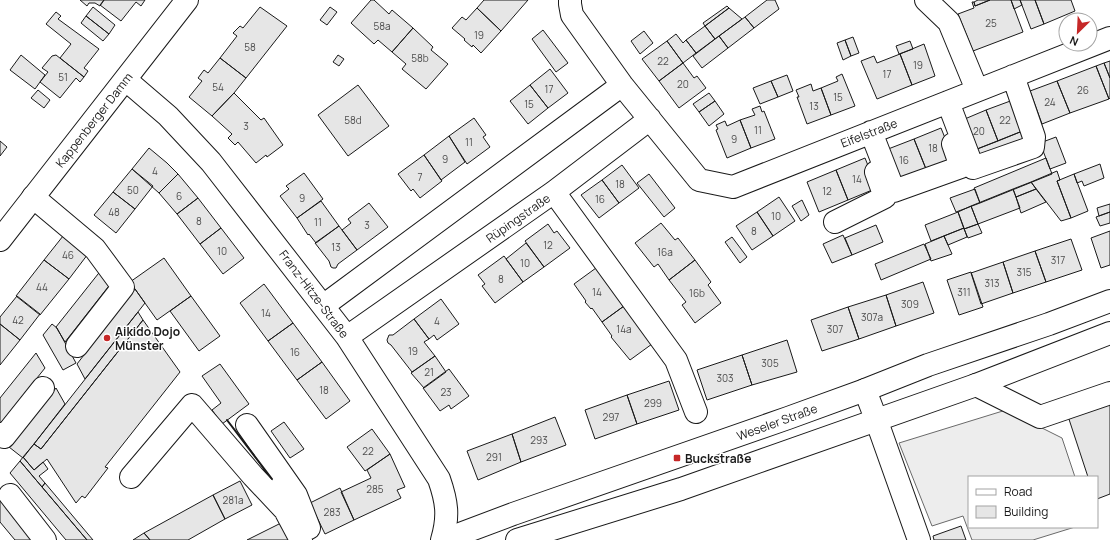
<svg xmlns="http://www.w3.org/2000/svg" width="1110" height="540" font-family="Manrope,sans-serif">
  <rect width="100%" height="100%" fill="#fff"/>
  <path fill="#ededed" stroke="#6a6a6a" d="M1006,410L1062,438L1075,477H969V527H1075L1033,540H972L963,516L932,526L899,443Z"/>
  <path fill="#e6e6e6" stroke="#1a1a1a" d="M80,0H104L100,6L95,3H89L87,6Z
    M104,0H145L141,6L136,2L121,21L100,5Z
    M371,0H374L389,14L392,10L413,28L392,52L378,40L374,44L351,23Z
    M484,0H528L501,31L477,8Z
    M767,0H775L779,9L754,28L745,17Z
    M978,0H990L975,6L974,2Z
    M990,0H1011L1023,32L973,51L958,14L974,8L972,2H974L975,6Z
    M1011,0H1020L1022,5L1014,9Z
    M1020,0H1035L1044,24L1031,29Z
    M1035,0H1071L1075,11L1044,24Z
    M727,6L729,8L705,26L703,23Z
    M93,7L115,25L109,34L86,16Z
    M260,7L287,26L246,78L220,58L237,36L233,33L240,26L243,28Z
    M330,7L337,12L327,25L320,20Z
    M477,8L501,31L481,53L473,45L472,47L464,40L465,39L452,28L462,17L466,20Z
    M729,8L742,19L715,39L705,26Z
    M56,12L61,16L58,19L99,49L84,68L88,71L84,77L60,58L71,44L46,24Z
    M86,16L109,34L103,41L81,23Z
    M745,17L754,28L728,48L719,36Z
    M705,26L715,39L696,53L686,40Z
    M413,28L433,47L431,50L448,64L426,89L402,69L406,64L392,52Z
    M543,30L568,63L556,72L532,39Z
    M644,31L653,43L640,54L631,41Z
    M676,34L683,43L686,40L696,53L683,63L667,41Z
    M719,36L728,48L702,68L693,56Z
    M853,37L859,53L851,56L845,40Z
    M845,40L851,56L843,60L837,43Z
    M667,41L683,63L659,81L642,59Z
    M910,41L913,49L899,54L896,46Z
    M924,44L935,76L912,85L900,54Z
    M900,54L912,85L877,99L861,61L874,56L877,63Z
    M21,55L45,75L35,89L10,70Z
    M56,55L84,77L80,82L76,78L60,98L40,82L48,72L42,68L52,56Z
    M338,55L344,59L339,66L333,62Z
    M220,58L246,78L234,93L212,116L189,97L202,81L198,78L204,70L208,73Z
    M1110,61V78L1104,63Z
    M683,63L694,78L697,76L706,88L679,108L659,81Z
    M1104,63L1110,78V98L1109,99L1096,66Z
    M1096,66L1109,99L1070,113L1057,81Z
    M550,69L568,93L548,108L530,85Z
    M842,74L855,106L831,115L821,88L838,81L836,77Z
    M787,75L793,91L778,97L771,81Z
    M771,81L778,97L760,104L753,88Z
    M1057,81L1070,113L1042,124L1030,91Z
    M811,84L813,91L821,88L831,115L807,124L797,97H799L796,90Z
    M358,85L389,126L348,156L318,115Z
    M530,85L548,108L528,124L510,101Z
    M38,90L50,100L44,108L31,98Z
    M234,93L261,120L264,118L283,145L267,157L266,155L256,163L238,142L235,145L228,138L232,134L212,116Z
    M709,93L715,101L699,112L693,104Z
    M1013,100L1025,130L998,141L986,110Z
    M715,101L724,114L709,126L699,112Z
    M760,106L762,112L764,111L775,139L751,148L740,120L755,115L752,109Z
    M986,110L998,141L972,151L960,121Z
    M474,118L486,135L483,137L490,147L467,164L449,136Z
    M740,120L751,148L727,158L716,130L718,129L716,125L725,121L727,126Z
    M941,128L953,158L926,169L914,139Z
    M1025,130L1027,137L975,158L972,151Z
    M449,136L465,162L441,180L424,155Z
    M1056,137L1066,163L1050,169L1040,143Z
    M914,139L926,169L895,181L883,151Z
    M0,141L7,147L0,156Z
    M149,148L167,163L178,174L159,193L132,169Z
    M424,155L442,181L420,198L413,189L411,191L398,174Z
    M865,158L877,188L848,200L836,170Z
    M1046,158L1052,174L980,203L974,188Z
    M1100,164L1104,178L1084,186L1082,181L1077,183L1074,174Z
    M622,165L639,188L619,203L602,180Z
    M132,169L153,186L135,209L113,192Z
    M836,170L848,200L819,212L807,182Z
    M1057,171L1060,180L1057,181L1071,218L1061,221L1031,182Z
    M304,173L323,199L297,218L280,196L289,189L286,186Z
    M178,174L198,198L177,214L159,193Z
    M649,174L675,208L664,217L637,183Z
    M1074,174L1088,211L1071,218L1057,181Z
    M602,180L619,203L599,218L581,195Z
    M1031,182L1036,189L1016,197L1013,189Z
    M975,189L980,203L956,212L950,198Z
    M1013,189L1020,208L978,224L971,206Z
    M1036,189L1046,202L1021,213L1016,197Z
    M113,192L135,209L116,233L94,215Z
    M779,197L795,221L773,236L757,212Z
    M198,198L221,228L200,244L177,214Z
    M802,200L809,215L801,221L792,206Z
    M321,201L339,226L316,243L309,234L308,235L297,218Z
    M369,203L388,227L357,250L342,230L351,223L348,219Z
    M1110,204V212L1099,216L1097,208Z
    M971,206L978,224L964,229L958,212Z
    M757,212L773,236L752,250L736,226Z
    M958,212L964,228L931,241L925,225Z
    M1110,212V223L1100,226L1096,217Z
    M661,223L675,240L678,238L695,260L669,280L658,264L654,267L635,243Z
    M548,224L554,233L557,231L570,248L544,267L525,241Z
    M978,224L982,233L968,238L964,229Z
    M876,225L883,242L852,255L845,238Z
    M339,226L357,250L338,264L336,268H333L331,267L329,261L315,243Z
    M221,228L244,258L223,274L200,244Z
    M964,228L967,237L948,245L944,236Z
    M67,231L91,250L69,279L44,260Z
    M1110,231V265L1101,268L1091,238Z
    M843,235L852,255L832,263L823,244Z
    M944,236L952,254L931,261L925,244Z
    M732,237L747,257L740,263L725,242Z
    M1071,239L1082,270L1046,282L1035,251Z
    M526,243L544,267L523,282L506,259Z
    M924,244L931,259L881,280L875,264Z
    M1035,251L1046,282L1013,293L1003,262Z
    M504,256L523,282L495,303L482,286L485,284L478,275Z
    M164,258L191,296L157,320L130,282Z
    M44,260L69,279L40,315L16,296Z
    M695,260L711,282L708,285L721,303L695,323L682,305L686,302L669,280Z
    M1003,262L1013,293L981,304L971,273Z
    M596,268L624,306L602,322L592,308L591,309L585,302L586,301L574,284Z
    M102,269L112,282L65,342L56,327Z
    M971,272L983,307L959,315L947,280Z
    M923,282L934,313L896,326L886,295Z
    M264,284L293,323L268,341L240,303Z
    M135,289L145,303L85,379L77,364Z
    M886,295L896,326L859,339L848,307Z
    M17,296L40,314L20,340L0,324V317Z
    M191,296L220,336L199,351L170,311Z
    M441,299L459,324L437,340L434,335L429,339L414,319Z
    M624,306L652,344L630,360L611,337L612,336L602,322Z
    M848,307L859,339L822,351L811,320Z
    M138,312L143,320L41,449L34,444Z
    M414,319L429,339L424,342L435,356L412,372L391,345L388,343L387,340L389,335H393Z
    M143,320L180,372L105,467L108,468L85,498L82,496L76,503L47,459L34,470L23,457L34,444L41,449Z
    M293,323L322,362L297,380L268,341Z
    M0,324L20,340L0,365Z
    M52,324L57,328L76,363L63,370L43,335Z
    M787,340L797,372L752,385L742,355Z
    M36,353L45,368L0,424V398Z
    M742,355L752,385L707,400L697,370Z
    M435,356L446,372L424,388L411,373Z
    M322,362L350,401L326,419L297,380Z
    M220,364L249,404L222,424L212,410L221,403L202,376Z
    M449,369L469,396L451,409L449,405L440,411L423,388Z
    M669,381L679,410L637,424L627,395Z
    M1110,387V494L1097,499V477H1088L1063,401Z
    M56,388L65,404L23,458L9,447Z
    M627,395L637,424L595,439L585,410Z
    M555,417L566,445L521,462L512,434Z
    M284,422L304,449L290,458L271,431Z
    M372,429L390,454L365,471L347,447Z
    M512,434L521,462L478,480L467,451Z
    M390,454L405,487L397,490L401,498L354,520L341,492L371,478L367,470Z
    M23,457L34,470L43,462L48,469L39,476L45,483L42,487L20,461Z
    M20,461L42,487L87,540H66L10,473Z
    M240,481L252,505L225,519L213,495Z
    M45,483L93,540H87L42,487Z
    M340,488L354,520L325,534L310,503Z
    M213,495L225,519L188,540H150L144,533Z
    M0,499L35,540H15L0,522Z
    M283,522L292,540H247Z
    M961,526L966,540H934L933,536Z
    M144,533L150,540H133Z"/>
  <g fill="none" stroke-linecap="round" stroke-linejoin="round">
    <defs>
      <path id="minor" d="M570,0V4L572,15L622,85L699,180L733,187L1110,38
        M926,0L949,22L977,90
        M126,80L168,116L211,162L347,337L439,479C447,502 449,516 442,540
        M948,102L973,168L1033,147L1034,137L1013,76
        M871,132L894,191L961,167L953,144
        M554,192L676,360L696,412
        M33,197L95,249L123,287L77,346
        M835,222L885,197L876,172
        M323,306L622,85
        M347,337L554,192L650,119
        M976,385L1040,417L1110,393
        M865,390L876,419L919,540
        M247,425L296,495L309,528
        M0,434L4,437L43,388
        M131,477L192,405L253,476L285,510L301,540
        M10,495L45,540"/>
      <path id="major" d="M0,240L187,0
        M444,540L513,514L788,418L865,390L928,365L1049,324L1110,301
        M517,540L681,489L763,460L976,385L1110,333"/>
    </defs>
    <use href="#minor" stroke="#1a1a1a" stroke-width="24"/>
    <use href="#major" stroke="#1a1a1a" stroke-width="24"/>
    <use href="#minor" stroke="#fff" stroke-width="22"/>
    <use href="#major" stroke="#fff" stroke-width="22"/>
    <path stroke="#1a1a1a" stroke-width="2" d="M227,420L272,479"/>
  </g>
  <g fill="#c62828" stroke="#fff" stroke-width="1.5">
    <circle cx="107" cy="338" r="4"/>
    <rect x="673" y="454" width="8" height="8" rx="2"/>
  </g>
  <g text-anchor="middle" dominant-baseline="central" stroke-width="3" stroke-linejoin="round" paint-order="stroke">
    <g font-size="10" fill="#4d4d4d">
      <text x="991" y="23">25</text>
      <text x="382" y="26">58a</text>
      <text x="479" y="35">19</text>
      <text x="250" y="47">58</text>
      <text x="420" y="58">58b</text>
      <text x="663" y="61">22</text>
      <text x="918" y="65">19</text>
      <text x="887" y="74">17</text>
      <text x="63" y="77">51</text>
      <text x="683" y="84">20</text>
      <text x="218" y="87">54</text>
      <text x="549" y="89">17</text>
      <text x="1083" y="90">26</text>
      <text x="838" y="97">15</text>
      <text x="1050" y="102">24</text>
      <text x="529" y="104">15</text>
      <text x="814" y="106">13</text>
      <text x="353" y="120">58d</text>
      <text x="1005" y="120">22</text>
      <text x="246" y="126">3</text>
      <text x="758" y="130">11</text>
      <text x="979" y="131">20</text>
      <text x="734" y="139">9</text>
      <text x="469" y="142">11</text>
      <text x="933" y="148">18</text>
      <text x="445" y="159">9</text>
      <text x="904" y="160">16</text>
      <text x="155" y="171">4</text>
      <text x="420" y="177">7</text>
      <text x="857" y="179">14</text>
      <text x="620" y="184">18</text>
      <text x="133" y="190">50</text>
      <text x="827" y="191">12</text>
      <text x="179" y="196">6</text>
      <text x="302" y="198">9</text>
      <text x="600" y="199">16</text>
      <text x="114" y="212">48</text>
      <text x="776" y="216">10</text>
      <text x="199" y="221">8</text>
      <text x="318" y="222">11</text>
      <text x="367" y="225">3</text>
      <text x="754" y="231">8</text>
      <text x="548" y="245">12</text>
      <text x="336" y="247">13</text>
      <text x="222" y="251">10</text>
      <text x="665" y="252">16a</text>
      <text x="68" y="255">46</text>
      <text x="1058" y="260">317</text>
      <text x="525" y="263">10</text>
      <text x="1024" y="272">315</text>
      <text x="501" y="279">8</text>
      <text x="992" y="283">313</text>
      <text x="42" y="287">44</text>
      <text x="597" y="292">14</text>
      <text x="964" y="292">311</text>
      <text x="697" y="293">16b</text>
      <text x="910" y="304">309</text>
      <text x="266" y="313">14</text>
      <text x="872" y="317">307a</text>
      <text x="18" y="320">42</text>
      <text x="437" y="321">4</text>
      <text x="624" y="329">14a</text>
      <text x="835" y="329">307</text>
      <text x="413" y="351">19</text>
      <text x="295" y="352">16</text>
      <text x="770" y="363">305</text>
      <text x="429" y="372">21</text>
      <text x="725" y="378">303</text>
      <text x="324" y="390">18</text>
      <text x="446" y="392">23</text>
      <text x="653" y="403">299</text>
      <text x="611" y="417">297</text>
      <text x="539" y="440">293</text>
      <text x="368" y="451">22</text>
      <text x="494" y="457">291</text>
      <text x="375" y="489">285</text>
      <text x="233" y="500">281a</text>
      <text x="332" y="512">283</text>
    </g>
    <g font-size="12" fill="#1a1a1a" stroke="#fff">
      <text transform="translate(94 120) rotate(-52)">Kappenberger Damm</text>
      <text transform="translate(869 133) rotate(-21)">Eifelstraße</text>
      <text transform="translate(518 218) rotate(-35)">Rüpingstraße</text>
      <text transform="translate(314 294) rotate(53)">Franz-Hitze-Straße</text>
      <text transform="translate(777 422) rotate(-20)">Weseler Straße</text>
    </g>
    <g font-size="12" font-weight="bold" fill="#1a1a1a" stroke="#fff" text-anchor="start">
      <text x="115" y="331">Aikido Dojo<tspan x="115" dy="14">Münster</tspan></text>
      <text x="685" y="458">Buckstraße</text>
    </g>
  </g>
  <rect x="968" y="476" width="130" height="52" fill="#ffffff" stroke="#a3a3a3"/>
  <rect x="976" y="489" width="20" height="6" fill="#ffffff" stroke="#a3a3a3"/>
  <text x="1004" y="496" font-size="12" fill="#1a1a1a">Road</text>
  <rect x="976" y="506" width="20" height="12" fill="#e6e6e6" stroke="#a3a3a3"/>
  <text x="1004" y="516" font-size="12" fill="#1a1a1a">Building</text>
  <g transform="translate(1078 32) rotate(204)"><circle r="19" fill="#ffffff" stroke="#a3a3a3"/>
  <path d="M0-3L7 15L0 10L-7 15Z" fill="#c62828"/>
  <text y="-6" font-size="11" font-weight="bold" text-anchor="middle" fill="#1a1a1a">N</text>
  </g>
</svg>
